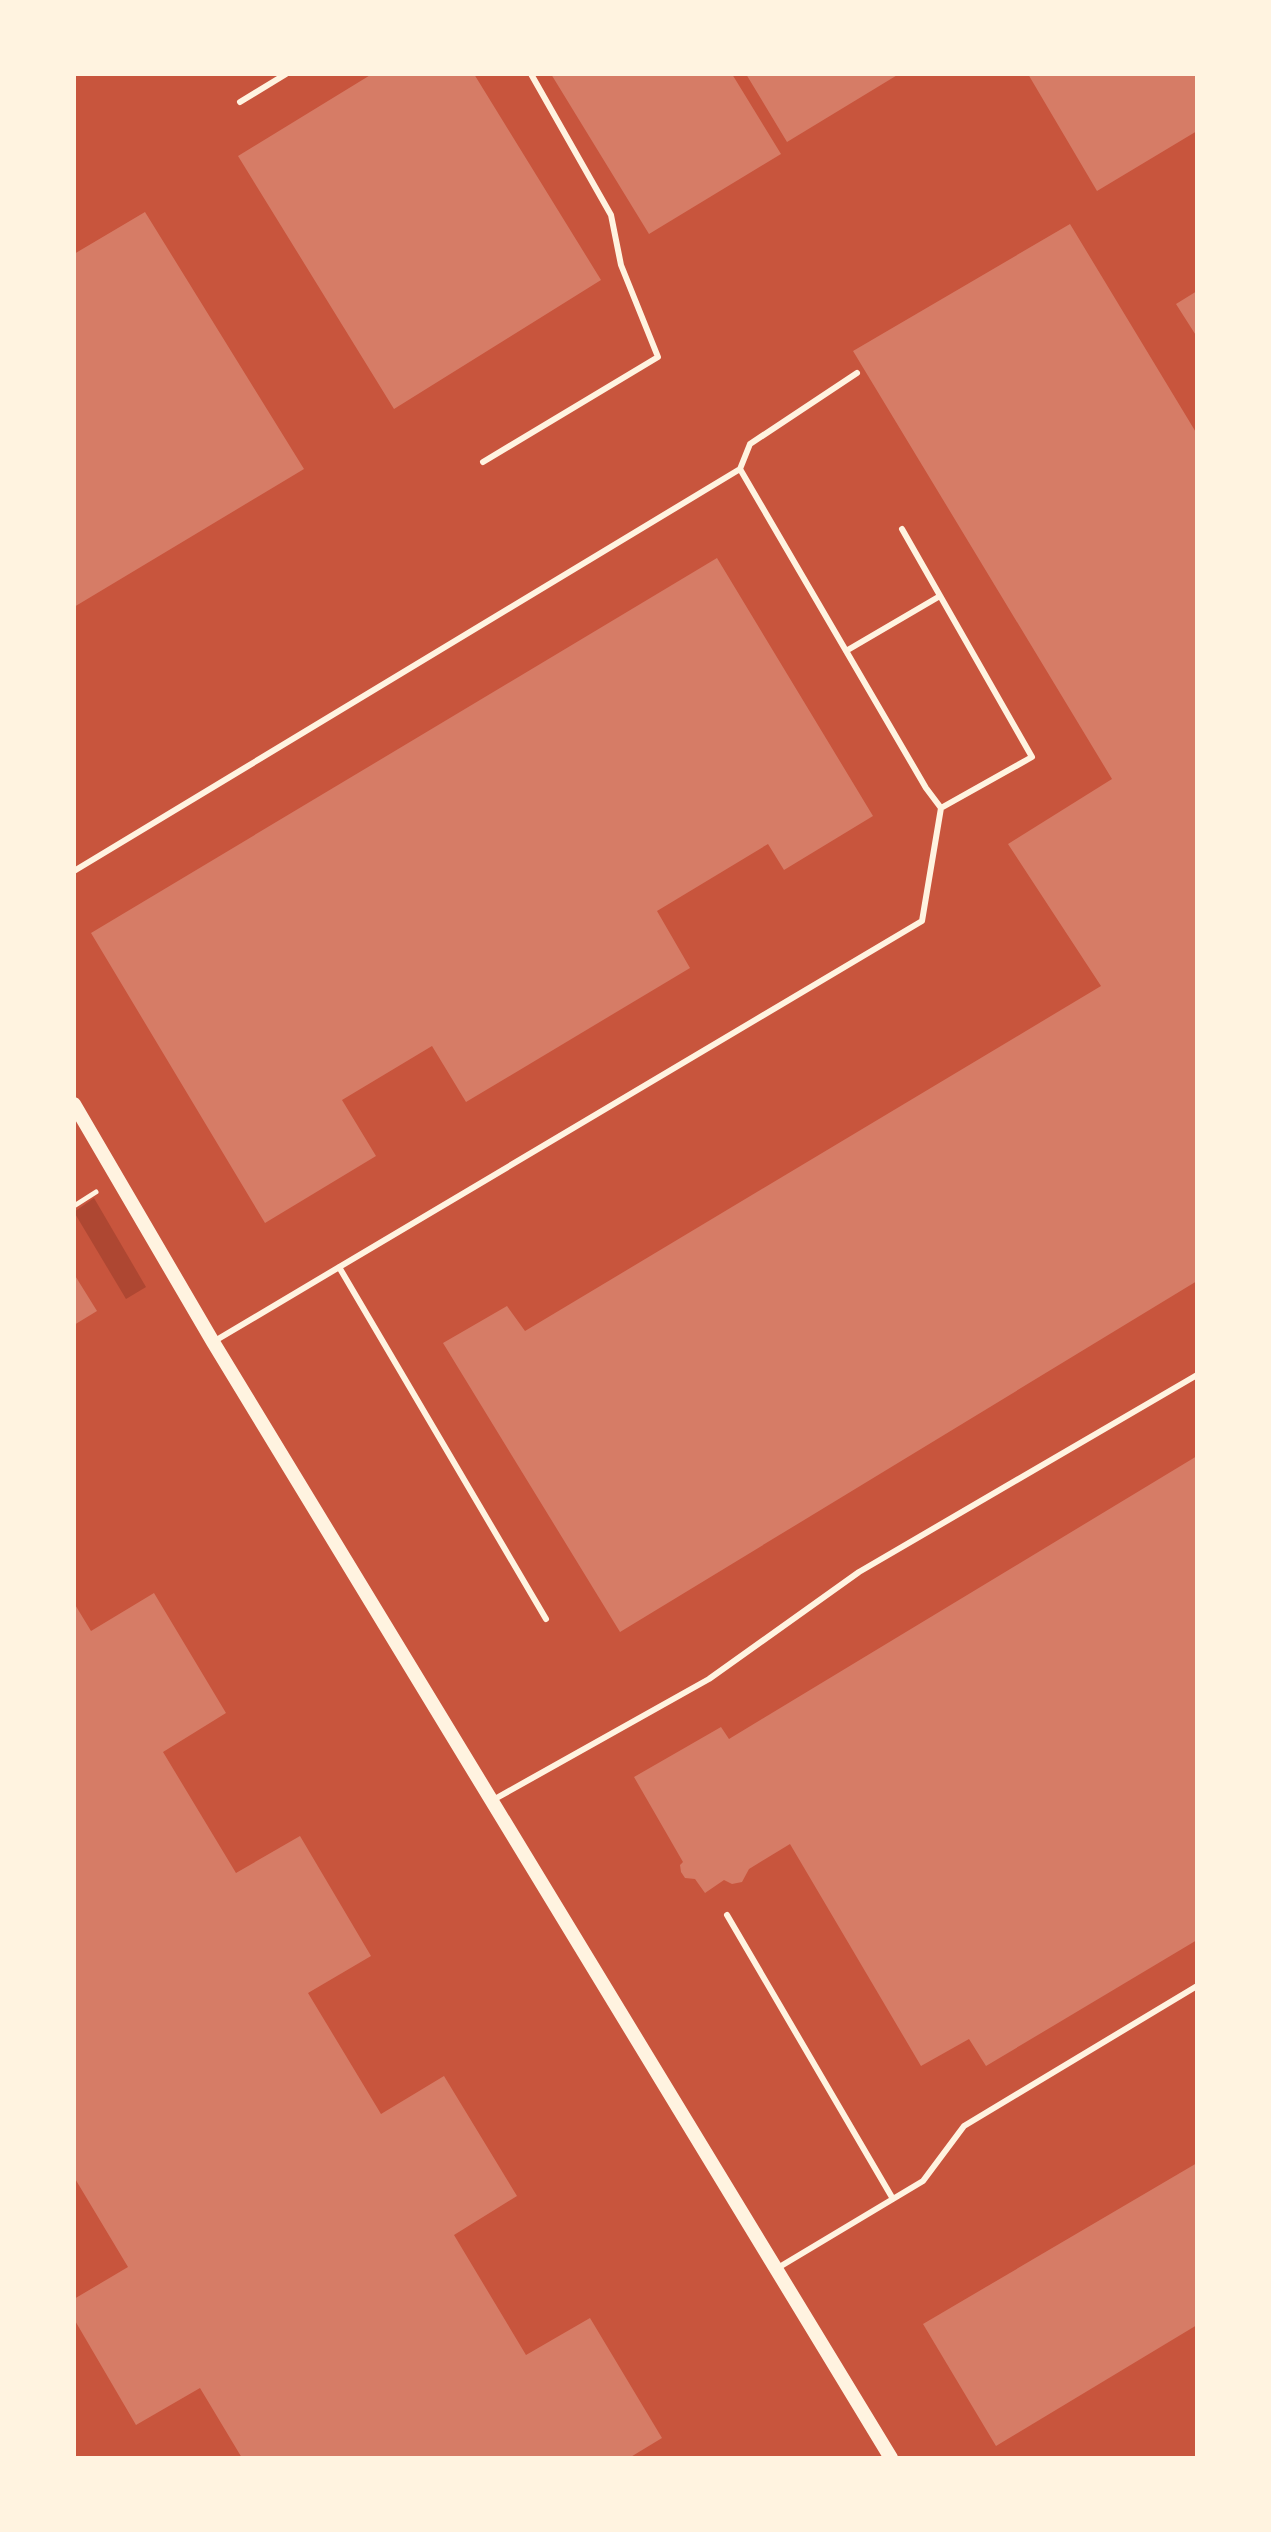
<svg xmlns="http://www.w3.org/2000/svg" width="1271" height="2532" font-family="Montserrat,sans-serif">
  <rect width="100%" height="100%" fill="#c8553d"/>
  <path fill="#ae4732" d="M94,1198L146,1287L126,1299L74,1212Z"/>
  <path fill="#d67c66" d="M372,74H474L601,280L394,409L238,156Z
    M551,74H732L781,154L649,234Z
    M746,74H899L787,142Z
    M1028,74H1197V131L1097,191Z
    M145,212L304,469L74,607V254Z
    M1070,224L1197,434V1281L620,1632L443,1343L507,1306L525,1331L1101,986L1008,844L1112,779L853,351Z
    M1197,291V337L1176,304Z
    M717,558L873,816L784,870L768,844L657,911L690,968L466,1102L432,1046L342,1100L376,1156L265,1223L91,933Z
    M74,1274L97,1311L74,1325Z
    M1197,1456V1940L986,2066L969,2039L921,2066L790,1844L749,1869L742,1882L732,1884L724,1880L705,1893L695,1879L685,1878L681,1872L680,1865L683,1862L634,1777L721,1727L729,1739Z
    M154,1593L226,1713L163,1752L236,1873L300,1836L371,1956L308,1993L381,2114L444,2076L517,2196L454,2235L526,2355L590,2318L662,2438L629,2458H242L200,2388L136,2425L74,2319V2299L128,2267L74,2177V1603L91,1631Z
    M1197,2163V2325L996,2446L923,2324Z"/>
  <g fill="none" stroke-linecap="round" stroke-linejoin="round">
    <path stroke="#fff3e0" stroke-width="5" d="M74,1206L96,1192"/>
    <path stroke="#fff3e0" stroke-width="6" d="M240,102L286,74
      M483,462L658,357L621,265L611,215L531,74
      M740,469L750,444L857,373
      M846,651L940,596
      M74,871L740,469L926,788L941,808L1032,757L902,529
      M339,1267L546,1619
      M213,1342L922,921L941,808
      M493,1800L709,1679L859,1572L1197,1375
      M727,1915L893,2199
      M776,2269L923,2181L964,2126L1197,1986"/>
    <path stroke="#fff3e0" stroke-width="14" d="M74,1104L213,1342L891,2458"/>
  </g>
  <rect width="1271" height="2532" fill="none" stroke="#fff3e0" stroke-width="152"/>
</svg>
